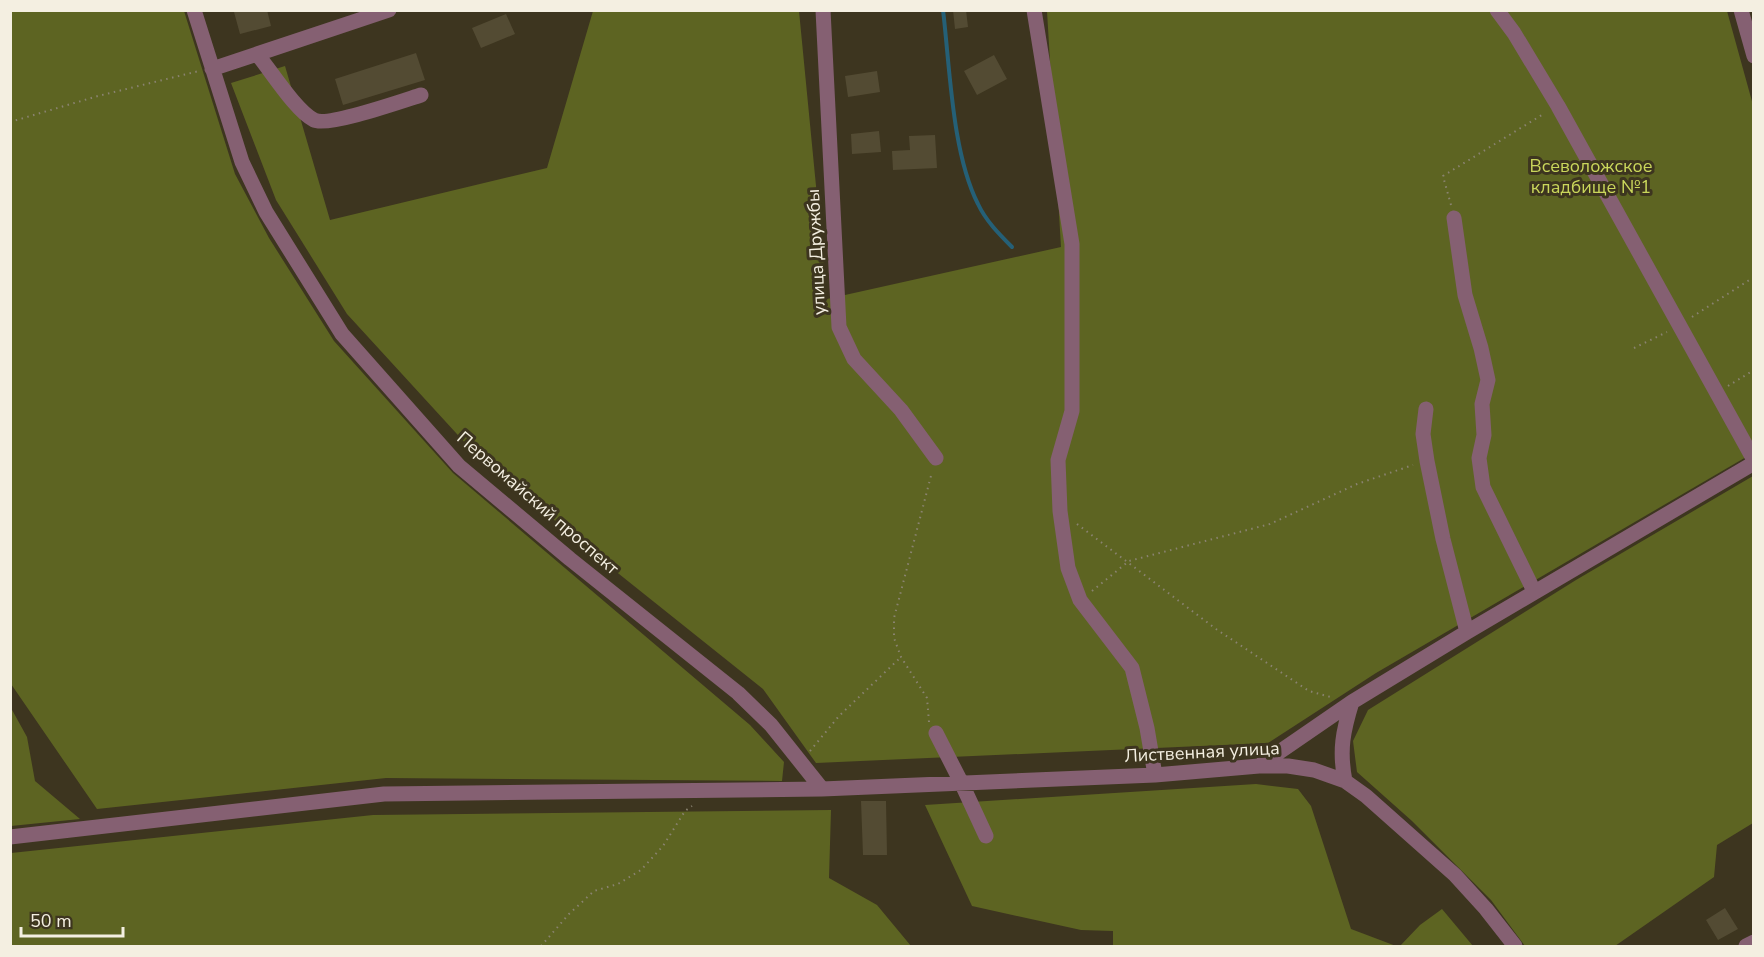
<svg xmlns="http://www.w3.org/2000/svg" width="1764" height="957" font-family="'Nunito Sans',sans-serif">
  <rect width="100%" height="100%" fill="#3d351f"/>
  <path fill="#5d6422" d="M11,10L184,11L235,174L269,238L334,341L453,473L750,725L784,762L782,781L386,778L97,809L11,684Z
    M593,11H799L827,299L1061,247L1047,11H1727L1753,105V453L1376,673L1268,743L816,763L763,689L589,550L467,445L347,314L276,200L231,83L285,66L330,220L547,168Z
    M1753,476V823L1717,845L1714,877L1615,946H1525L1491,900L1412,821L1357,772L1353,741L1368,710L1576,580Z
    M11,708L27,737L35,781L80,819L11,826Z
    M1256,784L1298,789L1311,806L1351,929L1396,946H1113V931L1081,930L972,906L925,805Z
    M831,810L829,878L877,905L911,946H11V853L373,815Z
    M1442,909L1473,946H1400L1420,925Z"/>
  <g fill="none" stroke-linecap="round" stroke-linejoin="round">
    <path stroke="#256077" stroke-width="4" d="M943,10C950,68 952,153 978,204C986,221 999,234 1012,247"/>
  </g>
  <path fill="#534b33" d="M241,10H267L271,26L240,34L234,12Z
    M953,10H966L968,27L955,29Z
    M506,14L515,34L481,48L472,28Z
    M416,53L425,80L343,105L335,79Z
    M994,55L1007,79L977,95L964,71Z
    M877,71L880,92L848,97L845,76Z
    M879,131L881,152L852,154L851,134Z
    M935,135L937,168L893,170L892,151L910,150L909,136Z
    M861,801H886L887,855H863Z
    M1725,908L1738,929L1718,940L1706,920Z"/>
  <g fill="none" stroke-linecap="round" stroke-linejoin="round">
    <path stroke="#8a8370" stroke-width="2" stroke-dasharray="1.5 4.5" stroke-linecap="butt" d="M10,122L98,96L199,71
      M1451,205L1443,176L1545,113
      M1692,317L1754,277
      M1634,348L1667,332
      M1728,386L1754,370
      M1077,524L1216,629L1309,691L1334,698
      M1092,591L1129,561L1270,524L1357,484L1413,465
      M929,722L927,698L901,657L894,638V618L932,472
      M810,751L839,716L901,657
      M541,946L569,914L594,891L618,884L641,870L663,846L685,811L692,806"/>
    <path stroke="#856072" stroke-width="15" d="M194,10L242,162L266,212L342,334L459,466L570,559L738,693L771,725L822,789
      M823,10L839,327L854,359L901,410L936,458
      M1034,10L1072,244V411L1058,460L1060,511L1068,568L1080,600L1132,668L1147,728L1155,775
      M1497,10L1514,33L1558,106L1754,460
      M1741,10L1754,56
      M257,54C271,71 296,111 314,120C328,127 402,101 421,95
      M212,69L389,10
      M1454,218L1465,295L1481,348L1488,380L1482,404L1484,435L1479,458L1483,487L1534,591
      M1426,409L1423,434L1427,461L1443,539L1467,632
      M936,733L961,782L986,836
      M1259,766L1352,702L1467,632L1754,463
      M1345,781C1339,750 1343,731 1352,702
      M10,837L384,794L822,789L1155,775L1259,766H1288L1314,770L1345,781L1366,796L1455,875L1486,909L1515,946
      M1746,946L1754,942"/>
  </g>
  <g text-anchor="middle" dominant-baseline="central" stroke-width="6" stroke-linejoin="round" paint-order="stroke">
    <g font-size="18" fill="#cad75b" stroke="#3d351f">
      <text x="1591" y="166">Всеволожское<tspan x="1591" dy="21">кладбище №1</tspan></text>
    </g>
    <g font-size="18" fill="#f4efe1" stroke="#3d351f">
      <text transform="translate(816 252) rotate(-93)">улица Дружбы</text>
      <text transform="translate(538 503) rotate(41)">Первомайский проспект</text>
      <text transform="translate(1202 752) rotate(-3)">Лиственная улица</text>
    </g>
  </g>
  <rect width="1764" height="957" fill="none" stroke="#f4efe1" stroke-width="24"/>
  <path d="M21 927v9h102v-9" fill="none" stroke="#f4efe1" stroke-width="3"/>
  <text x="30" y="927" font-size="18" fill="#f4efe1" stroke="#3d351f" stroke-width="4.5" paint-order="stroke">50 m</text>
</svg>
